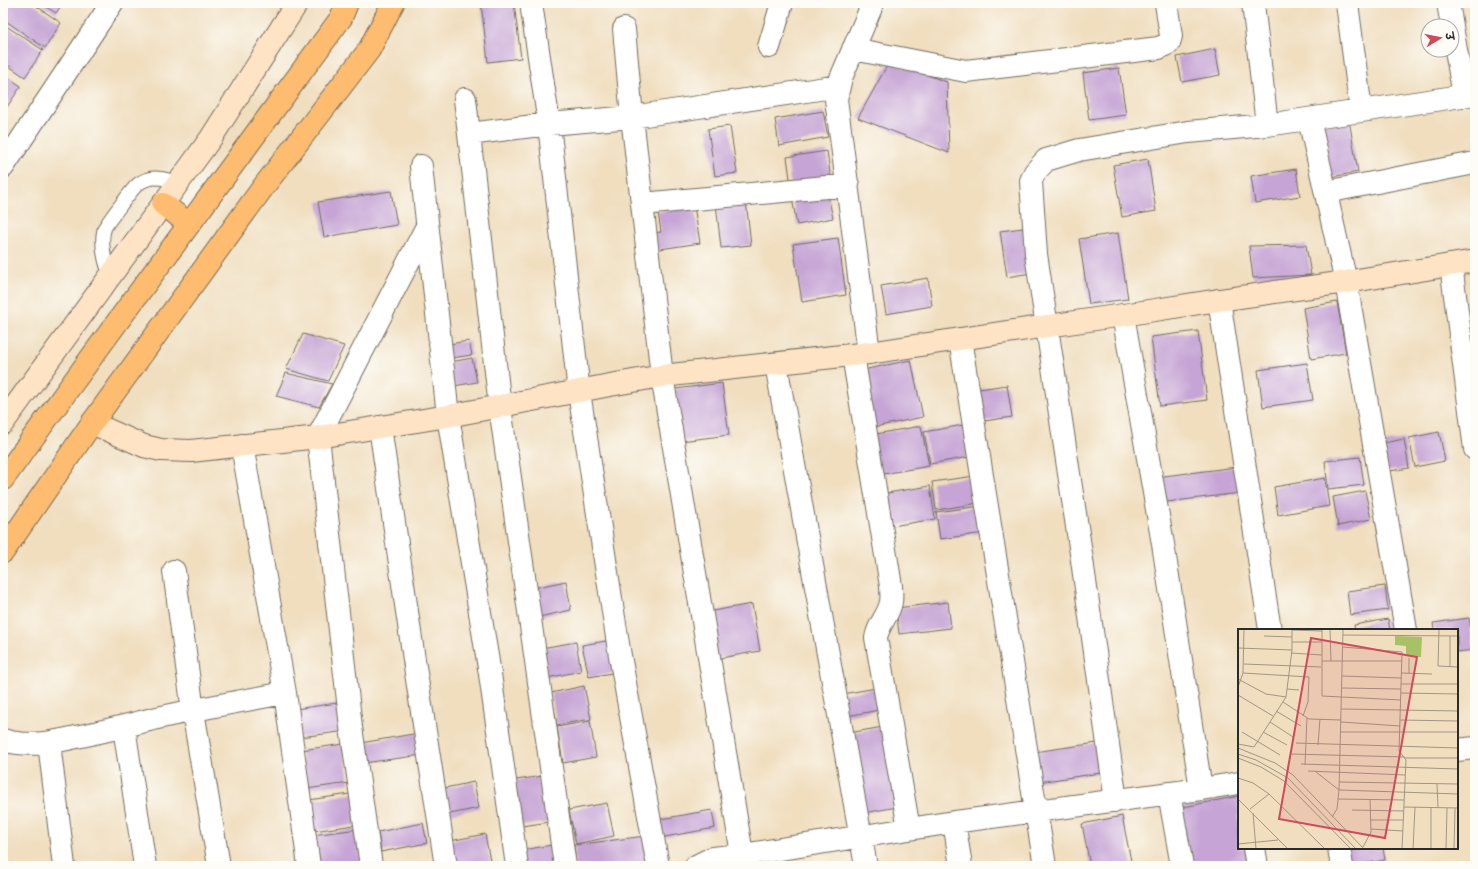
<svg xmlns="http://www.w3.org/2000/svg" width="1478" height="869" font-family="'Playpen Sans','Playpen Sans Deva',sans-serif">
  <rect width="100%" height="100%" fill="#fdfcf7"/>
  <filter id="ink" filterUnits="userSpaceOnUse"><feTurbulence type="fractalNoise" baseFrequency=".025" numOctaves="2"/><feDisplacementMap in="SourceGraphic" scale="8" xChannelSelector="R" yChannelSelector="G"/><feConvolveMatrix kernelMatrix="1 2 1 2 8 2 1 2 1" color-interpolation-filters="sRGB"/></filter>
  <filter id="wash" filterUnits="userSpaceOnUse"><feTurbulence type="fractalNoise" baseFrequency=".012" numOctaves="4" result="noise"/><feDisplacementMap in="SourceGraphic" scale="16" xChannelSelector="R" yChannelSelector="G"/><feGaussianBlur stdDeviation="0.9" result="paint"/><feColorMatrix in="noise" values="0 0 0 0 0 0 0 0 0 0 0 0 0 0 0 0 0 1.4 0 .05"/><feComposite in="paint" operator="in"/></filter>
  <g filter="url(#wash)">
    <rect width="100%" height="100%" fill="#f0debf"/>
    <path fill="#a8c066" stroke="#6a7648" d="M1475,779V816L1471,780Z"/>
    <g id="blocks">
      <path fill="#c6a4d5" d="M3,3H32L61,23L45,48L3,19Z
        M40,3H63L56,13Z
        M481,3H514L521,58L488,62Z
        M3,24L43,50L25,77L3,62Z
        M1215,49L1220,75L1182,82L1177,57Z
        M889,62L947,82L949,153L858,118Z
        M1119,68L1126,115L1089,120L1083,73Z
        M3,74L21,86L3,113Z
        M823,111L828,137L779,146L775,119Z
        M1349,120L1358,172L1326,178L1317,125Z
        M730,126L737,173L715,176L708,129Z
        M827,151L831,180L791,186L787,157Z
        M1148,159L1156,211L1122,217L1113,165Z
        M1296,169L1300,196L1255,203L1251,176Z
        M391,191L397,225L324,237L318,202Z
        M827,191L833,218L797,225L792,198Z
        M746,200L751,245L721,248L716,204Z
        M694,206L700,243L654,250L651,233L661,232L658,212Z
        M1023,228L1031,273L1007,277L1000,231Z
        M1118,233L1128,299L1089,304L1079,239Z
        M838,238L846,295L802,302L793,244Z
        M1306,245L1311,275L1253,278L1249,246Z
        M928,278L932,306L886,314L881,286Z
        M1337,302L1346,353L1311,359L1303,308Z
        M1198,331L1207,400L1160,406L1151,337Z
        M303,334L344,346L328,381L286,369Z
        M469,341L472,355L445,359L442,345Z
        M472,358L477,382L448,387L445,363Z
        M911,360L923,417L870,428L858,371Z
        M1307,363L1313,400L1263,407L1258,370Z
        M286,373L332,384L319,407L276,396Z
        M722,383L729,435L681,441L675,389Z
        M1007,385L1012,417L984,421L979,389Z
        M969,424L975,456L930,464L924,432Z
        M921,426L929,466L877,475L870,435Z
        M1439,432L1445,461L1415,467L1409,438Z
        M1404,439L1409,468L1383,472L1379,444Z
        M1360,457L1364,485L1328,489L1325,461Z
        M1237,467L1240,493L1159,503L1156,477Z
        M975,476L979,503L936,510L932,482Z
        M1325,478L1329,506L1278,515L1274,487Z
        M930,486L935,519L886,527L881,494Z
        M1365,491L1371,519L1338,526L1333,497Z
        M981,506L985,533L940,539L936,512Z
        M566,581L571,610L539,617L533,588Z
        M1385,586L1388,610L1350,615L1347,591Z
        M948,602L951,628L899,634L896,608Z
        M752,604L760,651L715,659L707,612Z
        M1469,618L1474,650L1457,652V630H1434L1433,623Z
        M1388,619L1390,630H1355L1354,625Z
        M612,640L618,672L589,677L582,645Z
        M576,642L581,671L547,678L541,648Z
        M584,686L591,719L557,725L551,693Z
        M882,687L885,709L841,717L837,695Z
        M344,702L347,731L293,738L289,710Z
        M590,721L596,757L563,763L557,727Z
        M889,726L903,806L858,814L843,734Z
        M419,733L422,755L364,763L361,743Z
        M1097,743L1101,773L1038,782L1034,752Z
        M344,744L349,783L306,789L301,750Z
        M550,775L557,821L515,827L509,781Z
        M474,782L479,808L445,815L440,789Z
        M357,793L361,824L307,832L302,801Z
        M1239,796V848H1251L1250,866H1185L1174,809Z
        M607,803L614,836L576,844L569,810Z
        M712,810L715,828L659,838L655,820Z
        M1122,816L1132,866H1090L1082,824Z
        M423,823L427,843L381,852L378,832Z
        M358,829L362,866H316L312,835Z
        M485,834L491,866H450L445,842Z
        M646,836L650,866H576L574,845Z
        M558,844L561,866H519L517,851Z
        M1343,848H1383L1385,860L1351,866Z"/>
    </g>
  </g>
  <g filter="url(#ink)">
    <use href="#blocks" fill-opacity="0" stroke="#706a5f" stroke-width="1"/>
    <g fill="none" stroke-linecap="round" stroke-linejoin="round">
      <defs>
        <path id="lane" d="M111,275C104,264 100,239 105,227C108,222 133,188 137,185C139,183 145,180 148,179C158,176 168,180 178,183"/>
        <path id="street" d="M1253,3L1267,125
          M1347,3L1361,111
          M1448,3L1452,26
          M532,10L549,124L579,392L619,650L658,866
          M1452,27L1464,96
          M624,29L632,117L662,376L744,866
          M769,47L782,3
          M853,49L966,71L1159,48L1169,43L1171,36L1166,3
          M465,99L500,407L565,866
          M1309,119L1346,282L1406,630
          M469,134L549,124L632,117L839,86
          M421,166L448,416L490,674L517,866
          M3,167L112,3
          M1326,192L1475,163
          M642,204L848,185
          M1451,265L1475,449
          M1219,300L1270,630
          M1123,315L1163,544L1201,789
          M960,339L1045,866
          M869,353L836,99L841,78L873,3
          M853,355L891,586C891,591 892,597 891,602C889,615 878,624 876,638L909,829
          M776,364L866,866
          M380,427L416,673L446,866
          M242,445L285,693L309,866
          M174,571L193,711L219,866
          M124,727L145,866
          M3,740C30,748 55,742 81,736C105,731 129,725 153,719C196,709 241,701 285,693
          M49,743L64,866
          M1457,750L1475,748
          M1169,793L1182,866
          M1116,801L1082,560L1036,254L1031,181L1035,172L1046,160L1079,150L1188,132L1267,125L1475,94
          M954,822L961,866
          M1254,848L1257,866
          M1339,848L1342,866
          M371,866L351,727L318,437L427,226
          M696,866L712,858L742,855L954,822L1201,789L1239,783"/>
        <path id="secondary" d="M3,423L211,138L297,3
          M92,423L144,446L161,450L191,451L282,441L318,437L448,416L610,385L662,376L869,353L960,339L1123,315L1219,300L1346,282L1475,261"/>
        <path id="primary" d="M163,204L189,224
          M3,479L96,351L341,18L347,3
          M3,552L92,423L264,186L369,50L393,3"/>
      </defs>
      <use href="#lane" stroke="#706a5f" stroke-width="15"/>
      <use href="#street" stroke="#706a5f" stroke-width="24"/>
      <use href="#secondary" stroke="#706a5f" stroke-width="24"/>
      <use href="#primary" stroke="#706a5f" stroke-width="24"/>
      <use href="#lane" stroke="#fff" stroke-width="13"/>
      <use href="#street" stroke="#fff" stroke-width="22"/>
      <use href="#secondary" stroke="#fee4c5" stroke-width="22"/>
      <use href="#primary" stroke="#fdbc6f" stroke-width="22"/>
    </g>
  </g>
  <g transform="translate(1238 629)">
    <rect width="220" height="220" fill="#f0debf"/>
    <path d="M157,7L184,8L183,28L168,27V17L157,16Z" fill="#a8c066"/>
    <path fill="none" stroke="#a19684" stroke-width="1" d="M84,0V67L163,71M92,0L93,32M201,0L200,37L220,38M54,1L84,2M105,6L220,7M26,7L54,8M54,13H84M105,18L164,23L161,122L168,131L164,220M0,19L54,21M53,24L84,26M84,32H164M6,35L83,38M212,38V7M5,44L71,48L70,73L65,87M163,44L194,45M171,44V29M104,47L163,49M0,50L28,65L48,68M163,55H220M0,58L5,44L6,0M104,59L163,60M49,60L61,61M163,64L220,65M0,66L35,87M45,73L71,90L103,91M103,80L220,82M38,82L63,97M162,91L220,92M32,93L55,108M103,93L162,97M4,103L42,126M25,103L49,116M102,103H220M58,114L220,119M0,115L16,118L48,68L54,21V0M80,116L82,90M0,119L37,134L55,146L126,220M0,125L18,131L50,149L118,220M53,125L167,128M0,129L23,138L46,152L113,220M167,129H219M63,135L220,140M67,136L69,89M70,142L167,146M78,143L101,161L220,165M0,149L15,154L31,165L87,220M101,153L220,155M199,155L200,178M0,170L50,220M100,170L166,171M166,178L220,179M12,180L31,165M114,181L166,182M15,184L18,220M94,188L99,180L101,161L105,0M132,191H165M133,200L165,202M0,215L40,211M125,218L133,203L132,170M175,220L177,178M193,220V178M208,220L209,179M216,220L217,179"/>
    <path fill="#d1495b" fill-opacity="0.15" stroke="#d1495b" stroke-width="2" d="M73,9L179,28L147,209L41,190Z"/>
    <rect width="220" height="220" fill="none" stroke="#2b2b2b" stroke-width="2"/>
  </g>
  <rect width="1478" height="869" fill="none" stroke="#fdfcf7" stroke-width="16"/>
  <g transform="translate(1440 38) rotate(80)"><circle r="19" fill="#fdfcf7" stroke="#a9a8a5"/>
  <path d="M0-3L7 15L0 10L-7 15Z" fill="#d1495b"/>
  <text y="-6" font-size="11" font-weight="bold" text-anchor="middle" fill="#2b2b2b">उ</text>
  </g>
</svg>
